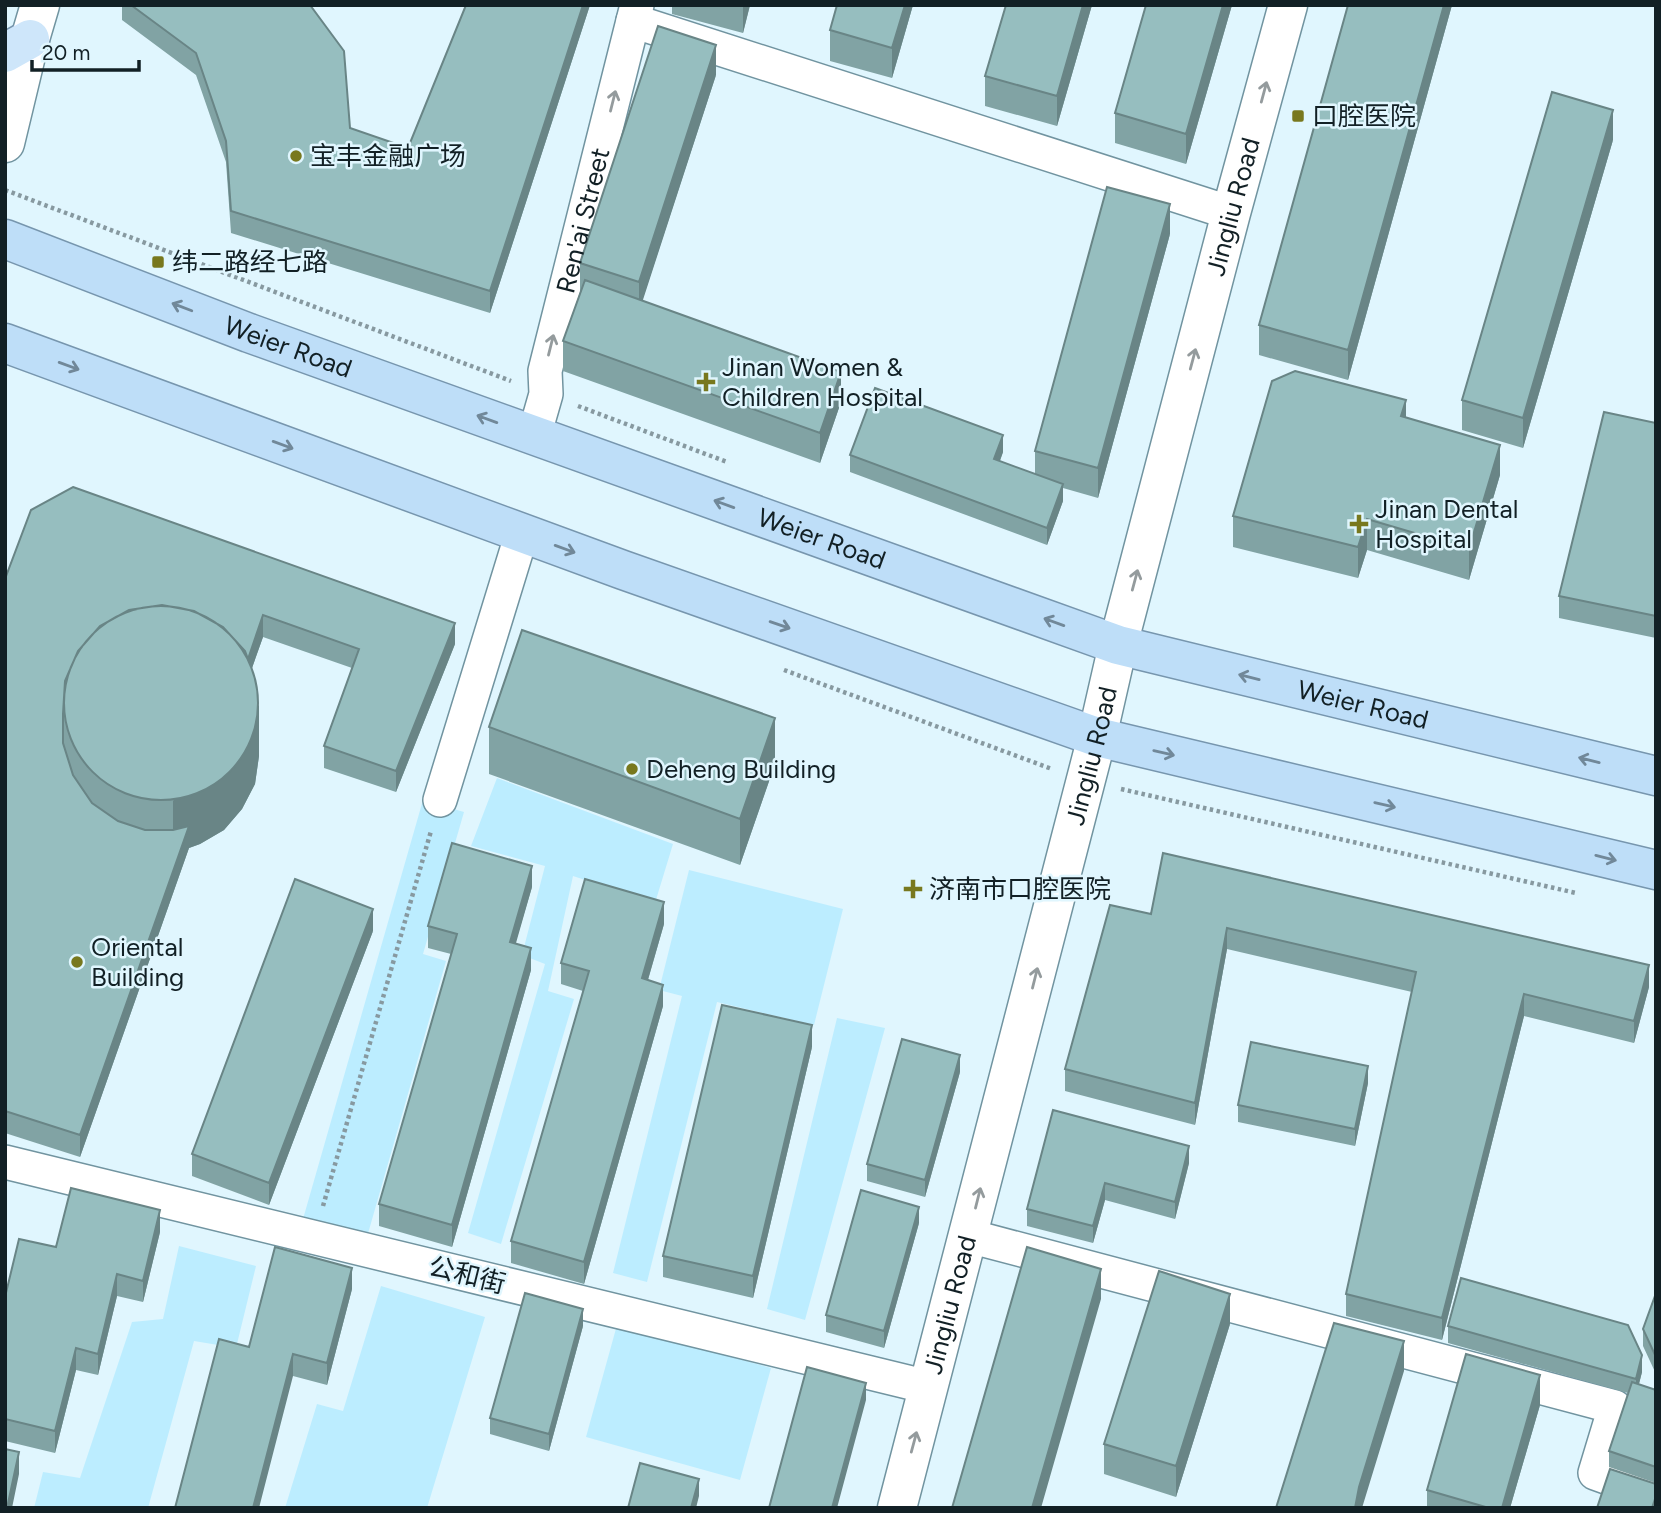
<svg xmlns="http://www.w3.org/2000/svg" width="1661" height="1513" font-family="Figtree,'Noto Sans SC',sans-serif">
  <rect width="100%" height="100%" fill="#e0f6fe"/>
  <path fill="#bcedff" d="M497,778L673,844L655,903L573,876L548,991L574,999L501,1244L468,1233L545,964L522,955L545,866L471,846Z
    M423,800L464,812L423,954L446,961L365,1244L301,1226Z
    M689,870L843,909L814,1025L717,1002L647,1282L613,1273L682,996L659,990Z
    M837,1018L885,1028L805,1320L767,1309Z
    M179,1246L256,1266L236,1348L194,1341L148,1508H34L43,1472L80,1478L132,1322L163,1319Z
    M381,1286L485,1317L427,1508H285L317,1404L343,1411Z
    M617,1325L771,1368L740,1480L586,1437Z"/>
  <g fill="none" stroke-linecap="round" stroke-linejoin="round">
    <defs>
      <g id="minor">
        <path d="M633,21L1231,213"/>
        <path id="s1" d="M534,436L546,394L545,371L637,5"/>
        <path d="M440,800L522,533"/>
        <path d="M5,1162L928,1387"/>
        <path d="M969,1236L1615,1407L1595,1473L1656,1495"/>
      </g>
      <g id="tertiary">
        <path d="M5,143L30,39L40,5"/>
        <path id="s2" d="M897,1508L1097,737L1118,645L1231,213L1288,5"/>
      </g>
      <path id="primary" d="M5,53L30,39"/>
      <g id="trunk">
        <path id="s3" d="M5,239L249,333L1118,645L1656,776"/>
        <path d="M5,343L623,570L1097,737L1656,870"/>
      </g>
    </defs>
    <use href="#minor" stroke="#7194a0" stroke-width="36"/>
    <use href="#tertiary" stroke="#7194a0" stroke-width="41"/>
    <use href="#primary" stroke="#7796ae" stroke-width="41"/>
    <use href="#trunk" stroke="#7796ae" stroke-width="41"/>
    <path stroke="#8799a0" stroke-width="4.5" stroke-dasharray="3.5 3.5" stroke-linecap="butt" d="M5,190L511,381
      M578,406L727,462
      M784,670L1052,769
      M1121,789L1576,893
      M323,1206L431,831"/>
    <use href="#minor" stroke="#fff" stroke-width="33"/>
    <use href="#tertiary" stroke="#fff" stroke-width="38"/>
    <use href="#primary" stroke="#cee6fa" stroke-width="38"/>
    <use href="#trunk" stroke="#bedef8" stroke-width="38"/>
  </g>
  <path fill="#81a3a4" d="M122,5H310L350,128L408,148L590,5L490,313L231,233L226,162L196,75L122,20Z
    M672,5H750L743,33L672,14Z
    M913,5L892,78L830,61V30Z
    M1006,5H1092L1057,126L985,106V76Z
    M1146,5H1232L1186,164L1115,143V113Z
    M1452,5L1348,380L1259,355V325Z
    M716,75L642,301L841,402L820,463L563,371V341L580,292V263Z
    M1613,140L1523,448L1462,430V400Z
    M1170,234L1098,498L1063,488V501L1047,545L850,472V455L1003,452L1000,461L1035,474V451Z
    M1406,417L1500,475L1469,580L1367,550L1358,578L1233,547V516Z
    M1656,423V638L1559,618V596Z
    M31,510L455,644L396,792L324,768V746L352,668L263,637L252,668L259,756L255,784L242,809L224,830L200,844L189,848L80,1157L5,1133V579Z
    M489,727L775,764L740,865L489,774Z
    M532,887L515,944L531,970L452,1247L379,1226V1204L451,954L428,948V926Z
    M1151,914L1649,987L1634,1043L1524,1016L1442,1340L1346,1316V1294L1412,992L1227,949L1195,1125L1065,1091V1069Z
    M664,924L648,980L663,1006L584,1284L511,1263V1241L583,991L561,984V963Z
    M373,931L269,1205L192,1176V1154Z
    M812,1047L753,1298L663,1277V1256Z
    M960,1072L925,1197L867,1181V1164Z
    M1368,1083L1355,1146L1238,1122V1105Z
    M1053,1110L1189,1163L1175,1219L1105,1200L1093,1243L1027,1226V1209Z
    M919,1223L884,1348L826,1332V1315Z
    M160,1232L143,1302L117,1296L98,1375L76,1370L55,1453L5,1441V1297Z
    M352,1289L327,1385L293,1376L249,1347Z
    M1656,1293V1374L1643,1346V1329Z
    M1230,1324L1176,1497L1104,1474V1444Z
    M583,1326L549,1451L490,1434V1418Z
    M1448,1326L1642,1372L1639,1384L1656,1390V1483L1609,1467V1451L1628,1393L1448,1343Z
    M1540,1405L1510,1508H1427V1490Z"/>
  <path fill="#698586" d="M583,5H590L490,313V291Z
    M743,5H750L743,33Z
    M905,5H913L892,78V48Z
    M1083,5H1092L1057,126V96Z
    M1223,5H1232L1186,164V134Z
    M1444,5H1452L1348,380V350Z
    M716,45V75L639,312V282Z
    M1613,110V140L1523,448V418Z
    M1170,204V234L1098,498V468Z
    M841,372V402L820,463V433Z
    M1406,400V431L1401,416Z
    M1003,435V452L994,476V459Z
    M1500,445V475L1469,580V549Z
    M1063,484V501L1047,545V528Z
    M1367,519V550L1358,578V547Z
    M263,615V637L241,699V677Z
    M455,623V644L396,792V771Z
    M259,705V756L255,784L242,809L224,830L200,844L189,848L80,1157V1135L173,852V801Z
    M775,718V764L740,865V819Z
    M532,866V887L510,964V942Z
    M664,902V924L642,1000V978Z
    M373,909V931L269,1205V1183Z
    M1227,928V949L1195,1125V1103Z
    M531,948V970L452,1247V1225Z
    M1649,965V987L1634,1043V1021Z
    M663,985V1006L584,1284V1262Z
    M1524,994V1016L1442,1340V1318Z
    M812,1025V1047L753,1298V1276Z
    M960,1055V1072L925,1197V1180Z
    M1368,1066V1083L1355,1146V1129Z
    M1189,1146V1163L1175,1219V1202Z
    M1105,1183V1200L1093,1243V1226Z
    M919,1207V1223L884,1348V1331Z
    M160,1210V1232L143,1302V1281Z
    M352,1268V1289L327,1385V1363Z
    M1101,1269V1299L1041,1508H1032Z
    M117,1274V1296L98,1375V1354Z
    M1230,1294V1324L1176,1497V1466Z
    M583,1309V1326L549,1451V1434Z
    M1404,1341V1371L1362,1508H1355L1359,1487Z
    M76,1348V1370L55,1453V1431Z
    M293,1354V1376L259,1508H253Z
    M1642,1355V1372L1636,1395V1379Z
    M1540,1375V1405L1510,1508H1502Z
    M866,1383V1400L837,1508H832Z
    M19,1452V1474L12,1508H7Z
    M699,1479V1496L696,1508H691Z
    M1656,1496V1508H1652Z"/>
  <path fill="#96bebf" stroke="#698586" stroke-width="2" d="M131,5H310L344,51L350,128L408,148L466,5H583L490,291L231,211L226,141L196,53Z
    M837,5H905L892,48L830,30Z
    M1006,5H1083L1057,96L985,76Z
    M1146,5H1223L1186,134L1115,113Z
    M1348,5H1444L1348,350L1259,325Z
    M658,26L716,45L639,282L580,263Z
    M1552,92L1613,110L1523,418L1462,400Z
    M1107,187L1170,204L1098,468L1035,451Z
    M585,280L841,372L820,433L563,341Z
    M1295,371L1406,400L1401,416L1500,445L1469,549L1367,519L1358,547L1233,516L1272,381Z
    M875,388L1003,435L994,459L1063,484L1047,528L850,455Z
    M1604,412L1656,423V616L1559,596Z
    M73,487L455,623L396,771L324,746L359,649L263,615L248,659L245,651L223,627L194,611L162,605L129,610L100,626L78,651L65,681L63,714V743L73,775L92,803L118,821L145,830H173L189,826L80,1135L5,1111V579L31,510Z
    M64 703a97 97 0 1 1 194 0a97 97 0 1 1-194 0Z
    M522,630L775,718L740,819L489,727Z
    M452,843L532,866L510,942L531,948L452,1225L379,1204L457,934L428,926Z
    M1163,853L1649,965L1634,1021L1524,994L1442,1318L1346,1294L1416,972L1227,928L1195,1103L1065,1069L1110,905L1151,914Z
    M295,879L373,909L269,1183L192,1154Z
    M585,879L664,902L642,978L663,985L584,1262L511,1241L589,971L561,963Z
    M722,1005L812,1025L753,1276L663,1256Z
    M902,1039L960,1055L925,1180L867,1164Z
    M1251,1042L1368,1066L1355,1129L1238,1105Z
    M1053,1110L1189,1146L1175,1202L1105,1183L1093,1226L1027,1209Z
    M71,1188L160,1210L143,1281L117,1274L98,1354L76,1348L55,1431L5,1419V1297L19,1239L56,1247Z
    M861,1190L919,1207L884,1331L826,1315Z
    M275,1247L352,1268L327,1363L293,1354L253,1508H175L219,1339L249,1347Z
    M1027,1247L1101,1269L1032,1508H952Z
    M1159,1271L1230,1294L1176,1466L1104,1444Z
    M1461,1278L1628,1325L1642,1355L1636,1379L1448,1326Z
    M525,1293L583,1309L549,1434L490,1418Z
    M1656,1293V1357L1643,1329Z
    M1334,1323L1404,1341L1359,1487L1355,1508H1276Z
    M1466,1354L1540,1375L1502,1508H1489L1427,1490Z
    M807,1367L866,1383L832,1508H769Z
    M1632,1382L1656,1390V1467L1609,1451Z
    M5,1449L19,1452L7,1508H5Z
    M640,1463L699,1479L691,1508H628Z
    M1610,1469L1656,1484V1496L1652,1508H1597Z"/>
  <defs><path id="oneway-shaft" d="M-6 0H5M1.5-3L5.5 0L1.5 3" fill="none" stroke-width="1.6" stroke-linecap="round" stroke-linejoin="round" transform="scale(1.75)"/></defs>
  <g stroke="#949b9d">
    <use href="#oneway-shaft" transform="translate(1264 92) rotate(-75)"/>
    <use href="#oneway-shaft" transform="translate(613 101) rotate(-76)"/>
    <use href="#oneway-shaft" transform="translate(551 345) rotate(-76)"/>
    <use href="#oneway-shaft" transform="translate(1193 359) rotate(-75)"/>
    <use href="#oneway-shaft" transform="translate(1135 580) rotate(-75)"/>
    <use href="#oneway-shaft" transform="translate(1035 978) rotate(-76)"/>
    <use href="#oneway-shaft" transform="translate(978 1198) rotate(-76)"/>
    <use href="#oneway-shaft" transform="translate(914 1442) rotate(-75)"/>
  </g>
  <g stroke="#718899">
    <use href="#oneway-shaft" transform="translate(182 307) rotate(-159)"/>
    <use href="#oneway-shaft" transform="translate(69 366) rotate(20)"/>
    <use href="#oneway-shaft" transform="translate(487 419) rotate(-160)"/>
    <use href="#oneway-shaft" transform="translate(283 445) rotate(20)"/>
    <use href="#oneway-shaft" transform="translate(724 504) rotate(-160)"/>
    <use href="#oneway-shaft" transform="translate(565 549) rotate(20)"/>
    <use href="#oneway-shaft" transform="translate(1054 622) rotate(-160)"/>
    <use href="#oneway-shaft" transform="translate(780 625) rotate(19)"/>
    <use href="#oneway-shaft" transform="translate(1249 677) rotate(-166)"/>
    <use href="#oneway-shaft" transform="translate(1164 753) rotate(13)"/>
    <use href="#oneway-shaft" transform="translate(1589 760) rotate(-166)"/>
    <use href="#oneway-shaft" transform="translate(1385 805) rotate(13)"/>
    <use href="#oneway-shaft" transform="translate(1606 858) rotate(14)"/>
  </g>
  <g fill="#78781e" stroke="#e0f6fe" stroke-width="2.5">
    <rect x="1291" y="109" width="14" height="14" rx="3.5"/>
    <circle cx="296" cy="156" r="7"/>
    <rect x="151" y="255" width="14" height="14" rx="3.5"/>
    <path d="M702.5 371.5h7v7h7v7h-7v7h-7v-7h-7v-7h7z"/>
    <path d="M1355.5 513.5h7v7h7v7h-7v7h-7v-7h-7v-7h7z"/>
    <circle cx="632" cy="769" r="7"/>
    <path d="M909.5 878.5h7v7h7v7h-7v7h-7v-7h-7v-7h7z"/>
    <circle cx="77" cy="962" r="7"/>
  </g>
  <g text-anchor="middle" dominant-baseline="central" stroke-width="5" stroke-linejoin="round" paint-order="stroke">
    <g font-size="26" fill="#122025" stroke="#e0f6fe" text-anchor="start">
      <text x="1312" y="116">口腔医院</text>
      <text x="310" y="156">宝丰金融广场</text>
      <text x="172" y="262">纬二路经七路</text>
      <text x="722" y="367">Jinan Women &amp;<tspan x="722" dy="30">Children Hospital</tspan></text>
      <text x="1375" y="509">Jinan Dental<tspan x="1375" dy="30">Hospital</tspan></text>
      <text x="646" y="769">Deheng Building</text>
      <text x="929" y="889">济南市口腔医院</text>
      <text x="91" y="947">Oriental<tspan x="91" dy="30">Building</tspan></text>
    </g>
    <g font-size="26" fill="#122025" stroke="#e0f6fe">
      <text stroke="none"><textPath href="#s2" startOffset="1344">Jingliu Road</textPath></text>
      <text stroke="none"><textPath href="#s1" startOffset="222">Ren'ai Street</textPath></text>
      <text stroke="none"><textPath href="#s3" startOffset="303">Weier Road</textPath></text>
      <text stroke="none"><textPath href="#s3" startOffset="870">Weier Road</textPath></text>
      <text stroke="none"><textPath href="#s3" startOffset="1437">Weier Road</textPath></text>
      <text stroke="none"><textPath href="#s2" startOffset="777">Jingliu Road</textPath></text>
      <text transform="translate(467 1275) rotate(14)">公和街</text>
      <text stroke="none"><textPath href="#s2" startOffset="210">Jingliu Road</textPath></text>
    </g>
  </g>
  <rect width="1661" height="1513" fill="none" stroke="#122025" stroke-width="14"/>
  <path d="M32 60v10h107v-10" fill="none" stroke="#122025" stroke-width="3.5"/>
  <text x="42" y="60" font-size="21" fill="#122025" stroke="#e0f6fe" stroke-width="5" paint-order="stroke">20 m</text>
</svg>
